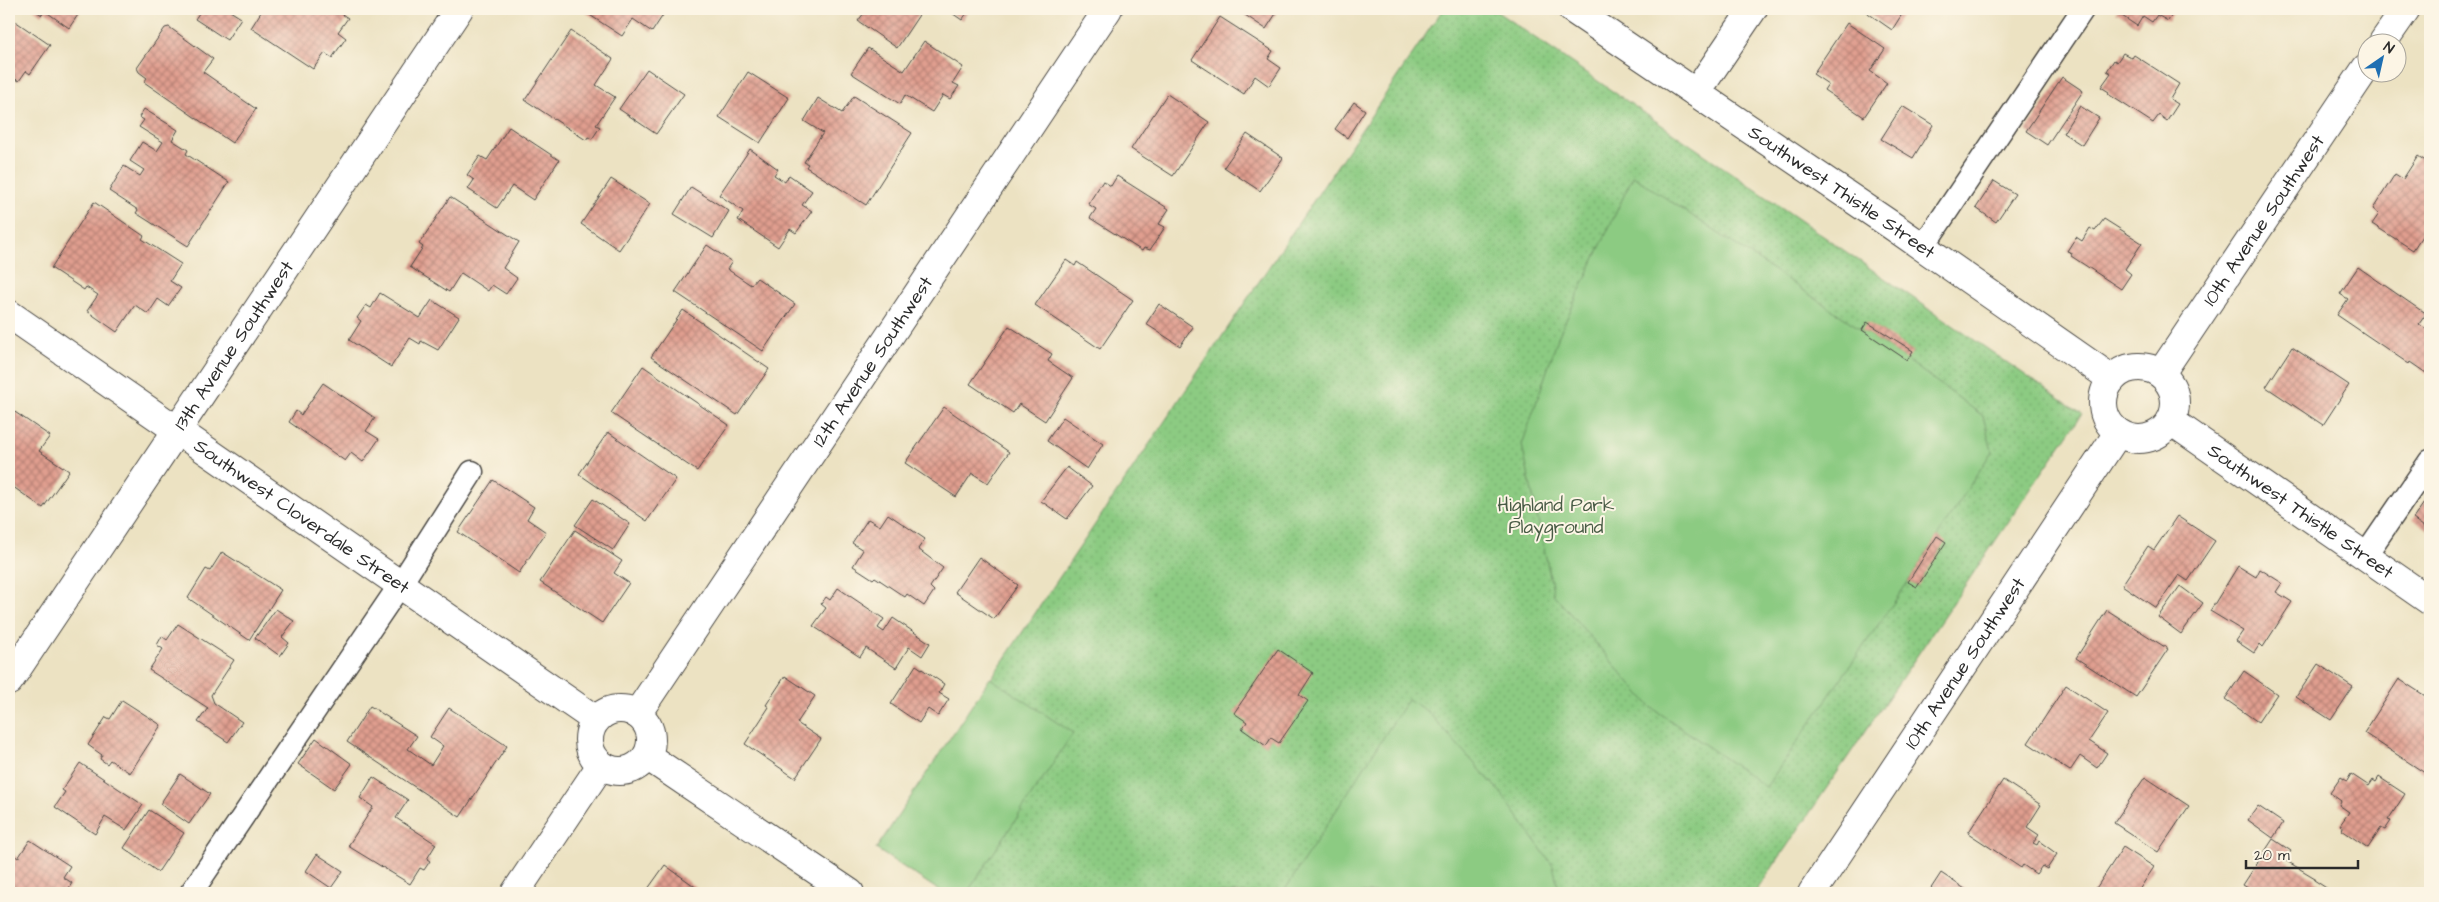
<svg xmlns="http://www.w3.org/2000/svg" width="2439" height="902" font-family="'Architects Daughter',sans-serif">
  <defs>
    <pattern id="grass-dots" width="8" height="8" patternUnits="userSpaceOnUse" patternTransform="scale(1.25)"><rect width="8" height="8" fill="#8ccb82"/><path d="M2 2h.1M6 6h.1" fill="none" stroke="#79ae70" stroke-width="1.8" stroke-linecap="round"/></pattern>
    <pattern id="building-cross-hatch" width="8" height="8" patternUnits="userSpaceOnUse" patternTransform="scale(1.25)"><rect width="8" height="8" fill="#e09e8f"/><path d="M0 0l8 8M0 8l8-8" fill="none" stroke="#b68175"/></pattern>
  </defs>
  <rect width="100%" height="100%" fill="#fcf5e5"/>
  <filter id="ink" filterUnits="userSpaceOnUse"><feTurbulence type="fractalNoise" baseFrequency=".02" numOctaves="2"/><feDisplacementMap in="SourceGraphic" scale="10" xChannelSelector="R" yChannelSelector="G"/><feConvolveMatrix kernelMatrix="1 2 1 2 8 2 1 2 1" color-interpolation-filters="sRGB"/></filter>
  <filter id="wash" filterUnits="userSpaceOnUse"><feTurbulence type="fractalNoise" baseFrequency=".0096" numOctaves="4" result="noise"/><feDisplacementMap in="SourceGraphic" scale="20" xChannelSelector="R" yChannelSelector="G"/><feGaussianBlur stdDeviation="1.12" result="paint"/><feColorMatrix in="noise" values="0 0 0 0 0 0 0 0 0 0 0 0 0 0 0 0 0 1.4 0 .05"/><feComposite in="paint" operator="in"/></filter>
  <g filter="url(#wash)">
    <rect width="100%" height="100%" fill="#ece2c2"/>
    <path fill="url(#grass-dots)" stroke="#5c7b56" d="M1443,9H1493L2082,414L1755,893H943L876,849Z"/>
    <path fill="#8ccb82" stroke="#5c7b56" d="M1633,176L1907,360L1983,416L1992,451L1908,582L1766,787L1651,707L1554,595L1522,445L1559,335Z
      M990,678L1073,733L967,893H943L876,849Z
      M1408,699L1428,712L1501,793L1553,866L1560,893H1283Z"/>
    <g id="blocks">
      <path fill="url(#building-cross-hatch)" d="M33,9H82L69,28L45,11L42,15Z
        M202,9H227L241,18L227,40L195,19Z
        M263,9H334L348,18L338,32L346,38L332,58L325,53L313,69L251,28Z
        M587,9H667L652,32L633,19L622,36L585,12Z
        M867,9H916L921,12L897,48L858,21Z
        M946,9H970L962,20Z
        M1236,9H1279L1266,29Z
        M1862,9H1901L1904,11L1892,30Z
        M2118,9H2176L2168,21L2157,15L2152,22L2143,16L2137,26L2116,12Z
        M9,17L50,45L30,74L26,71L19,81L9,75Z
        M1220,17L1273,51L1268,59L1281,68L1269,86L1255,76L1244,94L1192,60Z
        M1847,23L1885,49L1870,71L1887,83L1864,117L1824,90L1828,84L1813,74Z
        M169,27L213,59L203,72L256,109L232,143L144,82L147,78L139,72L137,68L165,28Z
        M571,31L613,59L596,85L615,97L596,125L600,127L592,139L588,137L586,140L525,100Z
        M924,41L963,67L953,83L959,86L950,99L943,95L932,112L905,95L900,104L851,73L868,48L904,71Z
        M2123,53L2132,58L2134,55L2179,84L2170,99L2178,104L2167,121L2159,115L2153,123L2108,94L2109,92L2101,87L2111,73L2107,71L2114,60L2117,62Z
        M647,69L684,94L656,134L619,109Z
        M748,72L789,98L760,143L719,117Z
        M2062,77L2083,91L2047,145L2026,131Z
        M1167,94L1209,122L1173,176L1131,149Z
        M854,96L912,133L866,205L806,167L808,164L804,162L823,133L804,121L818,98L842,113Z
        M1354,102L1365,110L1347,138L1335,129Z
        M1902,106L1933,125L1913,158L1881,139Z
        M2080,106L2099,118L2082,145L2063,133Z
        M144,109L178,130L172,140L188,150L186,154L229,182L188,246L136,213L138,210L109,191L124,166L140,176L144,170L130,161L142,142L157,151L163,142L139,127L144,120L139,117Z
        M509,127L559,160L533,200L512,186L497,208L468,189L474,180L467,175L480,156L487,160Z
        M1247,134L1283,158L1260,191L1224,167Z
        M750,149L778,169L774,175L785,182L789,175L812,191L802,205L812,211L796,233L790,229L778,247L738,220L743,211L719,195Z
        M2418,156L2430,164V191L2428,194L2430,196V226L2429,225L2413,250L2372,224L2379,214L2373,209L2395,174L2403,179Z
        M1117,176L1169,209L1159,224L1165,227L1150,250L1144,248L1142,251L1090,218L1096,209L1088,204L1103,181L1111,186Z
        M611,179L650,204L619,250L581,224Z
        M1994,181L2015,194L1996,222L1976,208Z
        M691,187L729,211L713,238L674,214Z
        M450,197L519,242L503,268L517,278L506,294L492,285L488,291L461,273L449,292L410,267L423,247L419,244Z
        M94,202L144,236L142,239L181,264L170,281L181,288L168,306L158,299L148,314L135,305L117,332L87,311L98,295L86,287L84,290L51,268Z
        M2104,219L2142,243L2125,269L2131,274L2121,289L2071,256L2072,253L2067,251L2076,237L2082,241L2090,228L2095,231Z
        M707,245L732,262L727,269L751,285L757,278L795,304L763,351L675,292Z
        M1066,260L1075,266L1077,262L1133,300L1100,349L1035,305Z
        M2358,267L2426,314L2419,324L2430,332L2427,336L2430,338V366L2426,373L2410,362L2409,364L2337,315L2348,299L2340,294Z
        M380,293L420,318L432,300L459,317L438,350L421,341L420,344L410,338L391,367L349,340L361,321L357,318L366,305L371,308Z
        M1159,304L1193,327L1180,346L1146,324Z
        M683,310L769,369L737,415L651,357Z
        M1867,322L1913,351L1907,360L1862,330Z
        M1009,326L1052,354L1048,361L1073,378L1045,421L1019,404L1013,413L970,384Z
        M2292,347L2349,385L2323,425L2266,387Z
        M643,366L729,425L697,471L611,413Z
        M323,383L375,418L366,431L379,439L363,462L351,453L345,461L289,422L296,411L301,415Z
        M944,407L1009,452L988,483L972,473L956,497L905,463Z
        M9,408L50,436L39,451L69,471L43,508L9,484Z
        M1063,417L1103,444L1087,469L1047,441Z
        M608,432L676,479L647,521L579,474Z
        M1067,467L1092,486L1067,519L1041,501Z
        M493,480L534,507L527,519L546,532L519,573L458,532Z
        M2430,494V531L2413,519Z
        M593,499L630,524L613,550L575,525Z
        M888,514L925,539L918,549L943,568L930,587L934,591L924,606L907,594L905,597L875,577L873,579L853,566L863,550L852,543L868,519L880,526Z
        M2177,516L2215,541L2188,581L2179,575L2156,608L2122,585L2148,546L2154,550Z
        M575,530L622,561L614,573L629,583L602,623L540,582Z
        M1937,536L1946,542L1917,587L1908,582Z
        M222,552L281,590L249,640L188,598L206,569L210,571Z
        M979,557L1018,585L994,619L955,592Z
        M2238,566L2256,577L2260,569L2282,583L2276,592L2292,602L2263,647L2260,644L2254,653L2236,641L2243,631L2210,611Z
        M2180,586L2203,603L2181,634L2158,617Z
        M838,588L884,619L878,628L884,632L893,618L930,643L922,656L909,647L896,668L866,648L860,657L813,626L826,608L821,604L826,597L830,600Z
        M276,609L294,621L282,637L289,643L280,656L255,638Z
        M2107,610L2168,649L2136,697L2076,658Z
        M178,624L234,660L211,695L214,703L242,722L228,742L198,722L208,708L149,670L163,649L157,645L162,636L167,640Z
        M1278,649L1313,673L1299,695L1308,701L1279,743L1271,738L1266,746L1242,729L1247,722L1234,713Z
        M2318,664L2353,687L2331,720L2296,697Z
        M916,665L944,684L939,693L949,699L938,716L928,709L919,723L891,704Z
        M2244,671L2277,694L2258,722L2225,699Z
        M785,676L815,696L797,723L821,739L795,778L745,744L769,707L766,705Z
        M2399,679L2430,699V772L2428,775L2364,733Z
        M2066,685L2108,713L2089,741L2107,753L2097,768L2080,756L2070,771L2028,743Z
        M122,700L161,725L130,773L110,760L107,764L100,759L102,755L88,745L106,717L110,719Z
        M370,706L417,736L408,749L431,765L443,746L430,737L449,708L507,746L460,817L347,742Z
        M316,738L352,764L334,789L298,764Z
        M80,763L143,805L126,830L105,817L95,834L55,807L65,792L62,790Z
        M180,774L210,794L189,824L160,804Z
        M2351,774L2369,786L2373,780L2376,782L2379,777L2405,794L2388,820L2391,821L2385,830L2381,828L2368,848L2342,830L2343,827L2340,825L2349,812L2339,805L2341,801L2330,793L2341,777L2347,781Z
        M373,777L408,800L396,818L436,844L427,859L430,861L424,870L420,868L410,884L348,846L373,807L360,798Z
        M2145,777L2189,806L2158,852L2114,823Z
        M2003,780L2041,805L2027,827L2039,835L2033,843L2037,845L2039,841L2057,854L2047,869L2042,866L2036,874L2023,865L2021,868L1968,833Z
        M2258,806L2283,823L2273,838L2248,820Z
        M149,810L184,833L158,872L124,848Z
        M2273,839L2291,851L2285,860L2315,878L2314,880L2334,893H2256L2243,885Z
        M30,840L70,866L63,877L72,883L66,893H58L54,890L52,893H9V874L12,869L9,864L14,855L18,858Z
        M2123,847L2154,867L2137,893H2093Z
        M317,854L343,871L331,888L306,871Z
        M665,865L704,893H645Z
        M1941,873L1971,893H1928Z"/>
    </g>
  </g>
  <g filter="url(#ink)">
    <use href="#blocks" fill-opacity="0" stroke="#484642" stroke-width="1"/>
    <g fill="none" stroke-linecap="round" stroke-linejoin="round">
      <defs>
        <path id="lane" d="M1922,248L2083,9
          M2365,556L2430,461
          M191,893L400,585L472,472"/>
        <g id="street">
          <path id="s1" d="M1572,9L1891,225L2112,379"/>
          <path d="M2383,42L2406,9"/>
          <path d="M1696,93L1753,9"/>
          <path id="s2" d="M9,314L596,720"/>
          <circle cx="2139" cy="403" r="36"/>
          <path id="s3" d="M2161,373L2366,68"/>
          <path id="s4" d="M2171,421L2430,601"/>
          <path id="s5" d="M9,681L459,9"/>
          <circle cx="620" cy="740" r="31"/>
          <path id="s6" d="M637,714L1108,9"/>
          <path d="M647,756L850,893"/>
          <path d="M515,893L601,765"/>
          <path id="s7" d="M1812,893L2118,433"/>
        </g>
      </defs>
      <use href="#lane" stroke="#484642" stroke-width="25"/>
      <use href="#street" stroke="#484642" stroke-width="30"/>
      <use href="#lane" stroke="#fff" stroke-width="22"/>
      <use href="#street" stroke="#fff" stroke-width="28"/>
    </g>
  </g>
  <g text-anchor="middle" dominant-baseline="central" stroke-width="4" stroke-linejoin="round" paint-order="stroke">
    <g font-size="19" fill="#2b2b2b" stroke="#fcf5e5">
      <text stroke="none"><textPath href="#s1" startOffset="326">Southwest Thistle Street</textPath></text>
      <text stroke="none"><textPath href="#s3" startOffset="184">10th Avenue Southwest</textPath></text>
      <text stroke="none"><textPath href="#s5" startOffset="404">13th Avenue Southwest</textPath></text>
      <text stroke="none"><textPath href="#s6" startOffset="424">12th Avenue Southwest</textPath></text>
      <text stroke="none"><textPath href="#s4" startOffset="158">Southwest Thistle Street</textPath></text>
      <text stroke="none"><textPath href="#s2" startOffset="356">Southwest Cloverdale Street</textPath></text>
      <text stroke="none"><textPath href="#s7" startOffset="276">10th Avenue Southwest</textPath></text>
    </g>
    <g font-size="19" fill="#485b45" stroke="#fcf5e5">
      <text x="1556" y="505">Highland Park<tspan x="1556" dy="22">Playground</tspan></text>
    </g>
  </g>
  <rect width="2439" height="902" fill="none" stroke="#fcf5e5" stroke-width="30"/>
  <g transform="translate(2382 58) rotate(34)"><circle r="24" fill="#fcf5e5" stroke="#a8a49b"/>
  <path d="M0-4L9 19L0 12L-9 19Z" fill="#1f6fb2"/>
  <text y="-8" font-size="14" font-weight="bold" text-anchor="middle" fill="#2b2b2b">N</text>
  </g>
  <path d="M2246 860v8h112v-8" fill="none" stroke="#2b2b2b" stroke-width="2.5"/>
  <text x="2254" y="860" font-size="15" fill="#2b2b2b" stroke="#fcf5e5" stroke-width="4" paint-order="stroke">20 m</text>
</svg>
